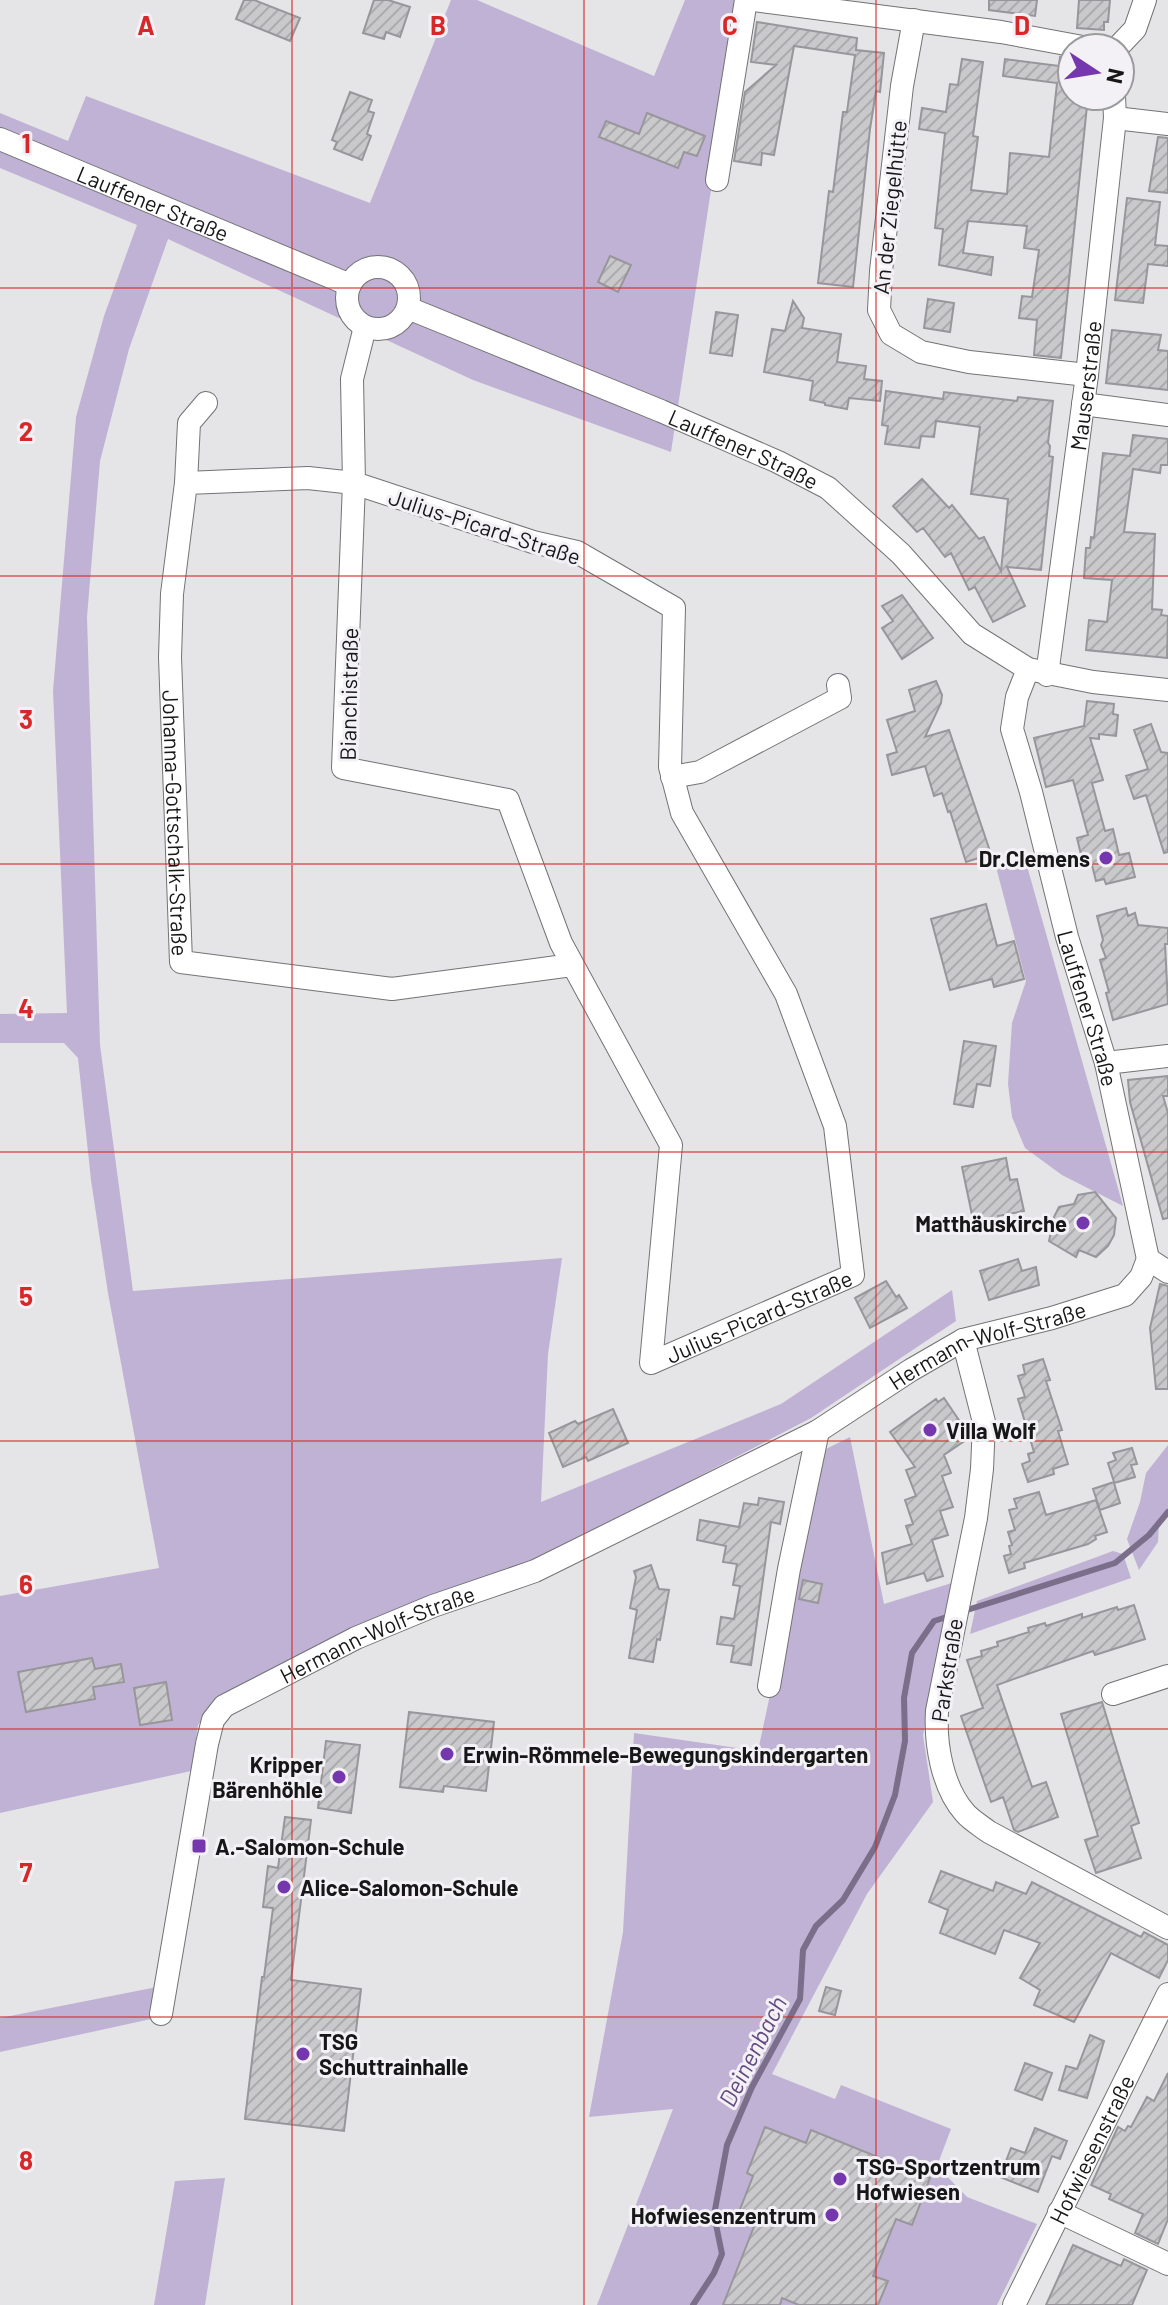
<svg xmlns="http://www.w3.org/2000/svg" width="1168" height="2305" font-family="Barlow,sans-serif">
  <defs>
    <pattern id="building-hatch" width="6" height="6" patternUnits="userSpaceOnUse" patternTransform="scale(2)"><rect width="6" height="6" fill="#c9c8cb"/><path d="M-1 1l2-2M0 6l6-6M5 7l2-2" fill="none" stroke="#acabae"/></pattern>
  </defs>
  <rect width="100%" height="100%" fill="#e5e4e7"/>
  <path fill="#c0b2d4" d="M451,0H477L654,76L685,0H740L671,452L473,380L168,239L129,349L100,461L87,617L100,1045L133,1291L562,1258L548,1354L541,1502L781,1404L952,1290L956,1321L811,1418L611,1522L534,1565L219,1700L198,1725L191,1771L0,1813V1596L159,1568L108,1293L91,1180L78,1058L64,1043H0V1014L67,1013L53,691L76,417L104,316L137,225L0,168V113L68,141L86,96L370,203Z
    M1025,859L1123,1206L1062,1175L1025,1148L1012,1117L1008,1084L1012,1023L1026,981L996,867Z
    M850,1437L884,1604L955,1582L923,1735L933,1802L867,1894L772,2074L835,2099L841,2085L951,2129L937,2166L967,2197L1037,2224L997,2305H597L673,2109L589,2117L623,1932L634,1733L758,1751L822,1451Z
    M1168,1445V1516L1159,1523L1158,1542L1139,1570L1127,1539L1140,1502L1146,1473Z
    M1113,1551L1123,1554L1131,1578L970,1634L977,1601Z
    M157,1987L151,2019L0,2052V2018Z
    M225,2178L205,2305H154L175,2181Z"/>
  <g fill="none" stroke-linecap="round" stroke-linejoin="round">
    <path stroke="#7a6e8b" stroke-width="6" d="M964,1611L1115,1563L1149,1535L1168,1512
      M693,2305L714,2273L722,2254L714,2215L727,2145L752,2087L800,1999L803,1950L816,1926L843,1900L875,1847L895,1795L905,1741L904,1698L912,1653L934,1621L950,1616"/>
  </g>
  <path fill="url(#building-hatch)" stroke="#98969a" stroke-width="2" d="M244,0H254L300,18L290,41L236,19Z
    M374,0H388L410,7L400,37L386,32L384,39L363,33Z
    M989,0H1037L1035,16L989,10Z
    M1079,0H1110L1108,22H1104V30L1077,28Z
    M757,22L857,38L856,50L884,53L880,92L876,91L870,129L853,287L818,283L829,191L833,192L843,112H847L855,55L794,46L774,155L762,153L761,165L734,161L745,92L776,65L751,62Z
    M1060,57L1072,59V96H1088L1061,358L1034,355L1037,320L1019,318L1022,296L1032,297L1039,250L1024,248L1027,226L968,221L963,253L993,257L991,275L939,265L943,229L935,228L945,133L919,129L922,108L946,112L950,84L958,85L962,59L983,62L973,136L978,137L971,190L1007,194L1010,153L1049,157L1057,83L1003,76L1005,59L1059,66Z
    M350,92L372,100L368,111L374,113L367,134L371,136L362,160L334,149L337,142L332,140Z
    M647,113L705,136L697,156L684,152L678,168L599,137L606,121L639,134Z
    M1158,137L1168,138V193L1149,191Z
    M1127,198L1160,202L1155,245L1168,246V266L1148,264L1143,303L1115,300Z
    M610,256L631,265L618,292L598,282Z
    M928,299L954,303L950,332L924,328Z
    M793,301L804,318L802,328L841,334L837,362L866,366L864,379L882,381L880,401L849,398L847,409L825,405V403L810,400L813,381L764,372L772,329L785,331Z
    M716,312L738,315L732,356L710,353Z
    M1112,330L1161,335L1158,350L1168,351V390L1106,383Z
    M886,391L943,399L944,392L1017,401L1018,397L1053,401L1048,443L1050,446L1049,456L1053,457L1041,570L1007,567L1025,606L993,622L975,587L969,590L951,553L945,557L923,528L917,532L893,506L922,479L949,508L952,505L979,539L984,537L1001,571L1008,499L971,494L980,427L936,421L934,437L921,436L919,448L885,444L888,426L882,425Z
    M1133,435L1168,439V465H1161L1160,473L1133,469L1124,532L1155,534L1152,609L1162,610L1161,615L1168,616L1167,658L1086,650L1089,620L1107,622L1112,580L1084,578L1086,548H1090L1091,537L1094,538L1103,453L1130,456Z
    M902,595L933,638L902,659L882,628L893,621L882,606Z
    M936,681L942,695L941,703L925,737L949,730L991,854L966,862L950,811L948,812L942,793L934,796L925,766L892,775L887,755L897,752L887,720L915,711L909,690Z
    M1087,701L1114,704L1113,714L1118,715L1116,736L1099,734V739L1090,738L1103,780L1092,783L1105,831L1113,829L1119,855L1129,853L1135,877L1106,884L1104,879L1096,881L1091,861L1083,863L1077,838L1088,835L1073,780L1046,787L1034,738L1084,726Z
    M1151,724L1161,752L1168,753V852L1164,853L1146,795L1134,799L1126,776L1148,769L1134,730Z
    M986,904L997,946L1014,941L1024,979L994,987L992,979L950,990L931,919Z
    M1126,908L1128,916L1135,913L1138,925L1168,928V944H1165L1168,1004L1113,1020L1106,993L1109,992L1100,960L1106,958L1101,945L1103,940L1097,916Z
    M964,1041L996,1046L990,1086L977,1084L973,1107L954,1104Z
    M1168,1076V1096H1163L1168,1113V1218L1163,1219L1130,1102L1128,1080Z
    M1006,1158L1010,1180L1017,1179L1024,1211L998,1216L1000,1229L976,1234L962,1167Z
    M1095,1192L1116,1218L1114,1235L1108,1246L1096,1257L1079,1250L1076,1257L1049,1241L1054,1217L1059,1207L1074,1204L1078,1195Z
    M1018,1259L1022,1271L1036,1267L1039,1285L989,1300L980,1271Z
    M886,1281L896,1297L899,1295L907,1308L870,1328L855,1298Z
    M1160,1284L1168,1286V1389H1156L1150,1328Z
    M1043,1359L1050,1380L1046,1381L1062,1430L1058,1431L1068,1464L1053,1469L1054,1474L1028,1482L1022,1464L1030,1461L1028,1454L1034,1452L1018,1399L1025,1397L1018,1376L1025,1374L1023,1365Z
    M944,1398L969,1435V1438L944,1455L951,1473L942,1476L953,1507L940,1511L948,1535L932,1540L943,1576L927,1581L924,1573L887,1584L882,1553L912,1544L906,1526L913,1524L905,1500L916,1496L906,1470L915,1467L890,1432L936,1399L938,1402Z
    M613,1409L628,1443L588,1461L586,1457L563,1467L549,1433L575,1421L578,1424Z
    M1132,1448L1137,1464L1131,1465L1135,1477L1114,1483L1120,1503L1100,1510L1093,1489L1114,1482L1108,1463L1116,1460L1113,1453Z
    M1039,1492L1046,1515L1096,1500L1107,1532L1095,1536L1096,1539L1088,1544L1024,1563L1025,1568L1009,1573L1004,1556L1011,1554L1009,1546L1012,1545L1008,1532L1015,1530L1009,1510L1017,1508L1014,1499Z
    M759,1498L784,1502L780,1524L771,1522L751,1665L731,1662L734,1646L717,1644L721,1617L734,1619L740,1586L733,1585L737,1564L723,1562L726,1546L697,1540L700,1520L739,1527L744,1503L758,1505Z
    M651,1565L659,1589L669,1590L660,1640L657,1639L653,1662L629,1658L637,1610L630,1608L636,1577L634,1571Z
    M803,1580L822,1584L818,1603L799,1599Z
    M1134,1605L1145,1639L1095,1655L1093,1651L997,1685L1032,1787L1046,1782L1058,1817L1018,1832L1014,1830L1003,1797L991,1802L961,1716L983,1708L967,1660L982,1656L981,1651L998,1646L997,1642L1029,1632L1028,1628L1045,1623L1046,1626L1082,1614V1618L1117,1607L1118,1610Z
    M92,1658L95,1669L121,1664L124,1682L93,1687L95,1699L26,1712L18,1672Z
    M166,1682L172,1720L140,1725L134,1688Z
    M1102,1702L1139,1823L1131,1826L1141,1858L1096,1873L1085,1840L1098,1836L1061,1714Z
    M409,1712L494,1722L486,1791L444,1786L443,1792L400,1787Z
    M326,1741L360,1745L351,1813L318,1808Z
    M285,1817L311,1820L291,1980L361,1989L344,2131L245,2119L262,1977H264L273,1908L263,1907L268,1866L278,1868Z
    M941,1871L993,1891L996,1882L1026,1894L1032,1882L1141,1937L1144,1932L1168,1945V1960L1159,1978L1111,1953L1074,2022L1034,2005L1040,1990L1020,1978L1040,1943L1004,1930L995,1954L940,1933L948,1910L929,1902Z
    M826,1987L841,1991L835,2015L819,2011Z
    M1090,2035L1104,2041L1087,2098L1059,2090L1066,2066L1077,2069Z
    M1025,2063L1052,2073L1042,2100L1015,2090Z
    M1168,2073V2219L1158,2244L1135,2233L1143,2214L1109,2199L1111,2194L1091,2185L1118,2127L1125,2131L1128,2126L1131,2127L1147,2097L1154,2101Z
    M765,2127L806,2143L811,2130L930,2178L912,2225L896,2219L873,2276L888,2281L878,2305H799L782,2298L780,2305H723L757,2219L739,2212L753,2176L747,2173Z
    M1035,2128L1067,2141L1060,2159L1052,2156L1038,2192L1000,2177L1011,2148L1025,2153Z
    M1073,2245L1121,2266L1124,2259L1147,2270L1132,2305H1046Z"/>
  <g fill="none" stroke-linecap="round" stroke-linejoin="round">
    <defs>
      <g id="minor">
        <path d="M754,0L1001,32L1088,48"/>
        <path d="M914,20L902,86L881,271L879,310L891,334L921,352L969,362L1087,375"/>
        <path d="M1117,48L1135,29L1145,0"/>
        <path d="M1115,118L1168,124"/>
        <path id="s1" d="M0,139L350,285"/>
        <path d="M717,180L746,0"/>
        <circle cx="378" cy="298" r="31"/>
        <path id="s2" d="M408,308L661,411L778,462L828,488L901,554L972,634L1028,669L1093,682L1168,690"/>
        <path id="s3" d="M365,327L352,379L354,483L343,768L508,800L561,943L671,1145L651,1363L853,1275L835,1126L786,994L682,813L670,767L674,608L577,552L533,542L354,483L308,478L186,483L172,594L170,657L181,962L392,989L572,965"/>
        <path d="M1083,404L1168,415"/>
        <path d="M186,483L189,423L206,403"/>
        <path id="s4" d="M1028,669L1017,697L1012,729L1031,792L1067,937L1106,1063L1148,1259"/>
        <path id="s5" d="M1047,675L1087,375L1115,118L1114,96"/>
        <path d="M672,777L700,772L840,698L838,685"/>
        <path d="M1106,1063L1168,1056"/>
        <path d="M1148,1259L1168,1272"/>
        <path d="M963,1340L984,1422L982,1469L976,1518L937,1711C935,1744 942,1787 965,1813C971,1820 981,1826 989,1832L1168,1928"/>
        <path d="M769,1686L789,1569L818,1431"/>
        <path d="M1113,1694L1168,1676"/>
        <path id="s6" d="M161,2014L207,1744L213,1720L224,1706L356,1638L433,1606L535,1571L818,1431L911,1370L963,1340L1052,1318L1125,1295L1141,1277L1148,1259"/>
        <path d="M1059,2212L1168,2264"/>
        <path id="s7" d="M1014,2305L1168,1994"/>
      </g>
    </defs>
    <use href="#minor" stroke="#747275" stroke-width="24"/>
    <use href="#minor" stroke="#fff" stroke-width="22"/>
  </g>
  <path fill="none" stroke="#d62828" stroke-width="2" stroke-opacity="0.55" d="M292,0V2305M584,0V2305M876,0V2305M0,288H1168M0,576H1168M0,864H1168M0,1152H1168M0,1441H1168M0,1729H1168M0,2017H1168"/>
  <g fill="#7537ad" stroke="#f3f1f5" stroke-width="3">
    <circle cx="1106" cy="858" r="8"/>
    <circle cx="1083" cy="1223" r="8"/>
    <circle cx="930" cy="1430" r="8"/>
    <circle cx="447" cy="1754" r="8"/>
    <circle cx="339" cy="1777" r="8"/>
    <rect x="191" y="1838" width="16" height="16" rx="4"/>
    <circle cx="284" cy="1887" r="8"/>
    <circle cx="303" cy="2054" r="8"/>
    <circle cx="840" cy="2179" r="8"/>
    <circle cx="832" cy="2215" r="8"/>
  </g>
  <g text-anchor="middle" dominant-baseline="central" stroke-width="6" stroke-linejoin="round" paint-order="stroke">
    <g font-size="22" fill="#171718" stroke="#f3f1f5">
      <text stroke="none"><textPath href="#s1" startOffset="166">Lauffener Straße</textPath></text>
      <text transform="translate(889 207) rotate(-84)">An der Ziegelhütte</text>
      <text stroke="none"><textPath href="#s5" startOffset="292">Mauserstraße</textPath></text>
      <text stroke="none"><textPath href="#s2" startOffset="364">Lauffener Straße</textPath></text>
      <text transform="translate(485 526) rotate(18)">Julius-Picard-Straße</text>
      <text transform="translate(348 694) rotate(-89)">Bianchistraße</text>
      <text stroke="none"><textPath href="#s3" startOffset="2994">Johanna-Gottschalk-Straße</textPath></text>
      <text stroke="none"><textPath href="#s4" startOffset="352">Lauffener Straße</textPath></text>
      <text stroke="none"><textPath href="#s3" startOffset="1330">Julius-Picard-Straße</textPath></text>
      <text stroke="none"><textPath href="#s6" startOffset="1164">Hermann-Wolf-Straße</textPath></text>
      <text stroke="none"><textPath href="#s6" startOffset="486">Hermann-Wolf-Straße</textPath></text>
      <text transform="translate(946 1670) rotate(-81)">Parkstraße</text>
      <text stroke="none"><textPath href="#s7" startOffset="174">Hofwiesenstraße</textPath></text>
    </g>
    <g font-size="22" font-weight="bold" fill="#171718" stroke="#f3f1f5" text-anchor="start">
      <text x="1090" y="858" text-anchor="end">Dr.Clemens</text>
      <text x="1067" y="1223" text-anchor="end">Matthäuskirche</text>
      <text x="946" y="1430">Villa Wolf</text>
      <text x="463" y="1754">Erwin-Römmele-Bewegungskindergarten</text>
      <text x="323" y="1764" text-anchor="end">Kripper<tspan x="323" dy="25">Bärenhöhle</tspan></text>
      <text x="215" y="1846">A.-Salomon-Schule</text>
      <text x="300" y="1887">Alice-Salomon-Schule</text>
      <text x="319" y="2041">TSG<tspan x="319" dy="25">Schuttrainhalle</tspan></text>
      <text x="856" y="2166">TSG-Sportzentrum<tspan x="856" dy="25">Hofwiesen</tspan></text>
      <text x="816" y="2215" text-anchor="end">Hofwiesenzentrum</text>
    </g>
    <g font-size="24" font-style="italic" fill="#634980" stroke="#f3f1f5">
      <text transform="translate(752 2051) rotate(-63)">Deinenbach</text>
    </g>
  </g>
  <g font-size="26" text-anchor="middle" font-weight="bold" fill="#d62828" stroke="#f3f1f5" stroke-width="6" stroke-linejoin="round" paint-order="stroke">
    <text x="146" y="35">A</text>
    <text x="438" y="35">B</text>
    <text x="730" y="35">C</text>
    <text x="1022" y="35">D</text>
    <text x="26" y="153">1</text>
    <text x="26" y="441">2</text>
    <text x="26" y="729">3</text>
    <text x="26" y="1018">4</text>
    <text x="26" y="1306">5</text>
    <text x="26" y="1594">6</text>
    <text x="26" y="1882">7</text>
    <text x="26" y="2170">8</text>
  </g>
  <g transform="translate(1096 72) rotate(102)"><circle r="38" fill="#f3f1f5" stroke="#9b9a9d" stroke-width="2"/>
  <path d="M0-6L14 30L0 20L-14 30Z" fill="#7537ad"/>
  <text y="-12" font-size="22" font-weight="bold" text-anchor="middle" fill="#171718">N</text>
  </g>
</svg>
